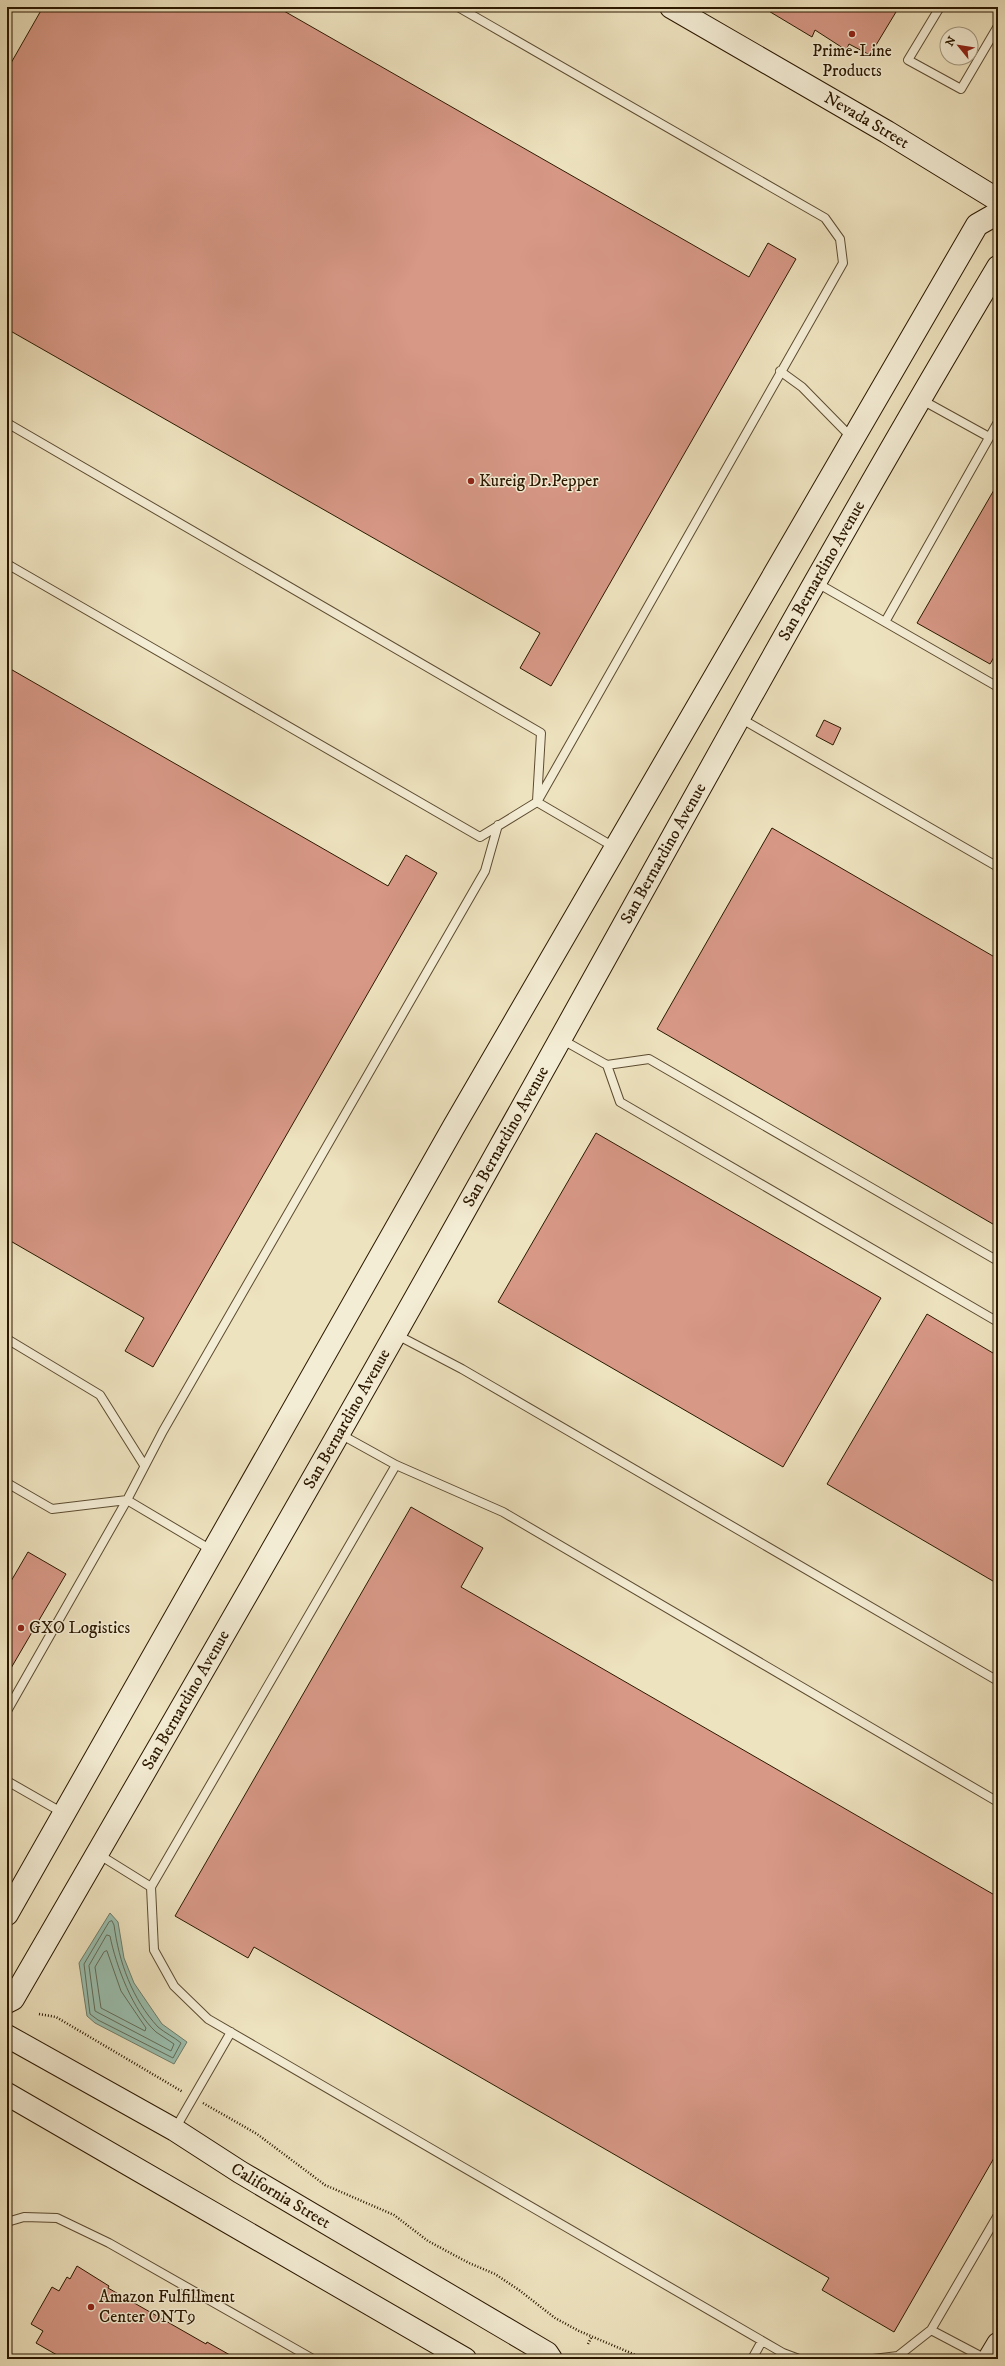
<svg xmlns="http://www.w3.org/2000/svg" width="1005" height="2366" font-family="'IM FELL DW Pica',serif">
  <rect width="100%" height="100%" fill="#eee3bf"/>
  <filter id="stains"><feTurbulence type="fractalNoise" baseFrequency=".005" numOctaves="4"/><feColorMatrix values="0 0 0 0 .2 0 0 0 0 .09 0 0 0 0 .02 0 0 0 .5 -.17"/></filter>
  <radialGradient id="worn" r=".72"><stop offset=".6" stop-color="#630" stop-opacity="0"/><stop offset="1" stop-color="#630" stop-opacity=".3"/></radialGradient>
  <path fill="#9abeae" stroke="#6e7c68" d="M110,1913L118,1922L124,1958L134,1983L162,2024L187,2042L174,2064L95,2023L87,2016L79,1963Z"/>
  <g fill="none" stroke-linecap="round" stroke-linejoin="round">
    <path stroke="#626b57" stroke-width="1" d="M112,1921L114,1925C119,1962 132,1999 158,2027C165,2033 174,2037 181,2043L173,2058L98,2020L90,2014L84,1964L109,1922Z
      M107,1935L110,1936C116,1966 133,2011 156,2032C162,2036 168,2040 174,2044L171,2051L95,2011L89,1966Z
      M107,1951L121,1991L146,2028L145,2031L101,2008L95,1967L104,1952Z"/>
  </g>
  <path fill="#d79886" stroke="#2b1800" d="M43,7H277L749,277L768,243L796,259L551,686L520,668L540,633L7,329V70Z
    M762,7H899L870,55L849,44L846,50L815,30L812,37Z
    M998,483V650L990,664L917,623Z
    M7,667L388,886L406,855L437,873L153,1367L125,1351L144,1318L7,1239Z
    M824,720L841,728L833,745L816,736Z
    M772,828L998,959V1227L657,1029Z
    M596,1133L881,1298L783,1467L498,1302Z
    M927,1314L998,1356V1584L827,1484Z
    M411,1507L483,1548L461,1587L998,1897V2151L894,2332L822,2290L829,2278L254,1947L248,1958L175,1916Z
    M28,1552L66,1574L7,1675V1588Z
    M77,2266L109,2286L108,2288L206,2344L207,2342L237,2359H64L36,2343L43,2331L31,2324L52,2287L59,2291L67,2277L70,2279Z"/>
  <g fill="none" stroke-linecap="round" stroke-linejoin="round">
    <defs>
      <path id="lane" d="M940,7L908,60L961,89L998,26
        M780,371L802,387L852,438
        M922,400L989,437
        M7,423L541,733L537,801
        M7,564L480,837L537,802L843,263L840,239L825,218L458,7
        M817,583L998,687
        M885,622L998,422
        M740,718L998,867
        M537,802L614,847
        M561,1039L607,1065L620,1102L998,1322
        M607,1065L649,1059L998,1261
        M397,1335L462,1369L998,1681
        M7,1339L100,1395L144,1465
        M340,1434L396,1465L503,1512L998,1802
        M396,1465L151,1887L154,1950L174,1986L208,2019L783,2353L799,2359
        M7,1483L52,1509L127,1500L213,1551
        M7,1711L127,1500L163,1431L485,871L498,825
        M7,1781L63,1813
        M98,1854L151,1887
        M175,2129L231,2032
        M7,2222L24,2217L57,2218L109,2243L313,2359
        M752,2359L762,2341
        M873,2359L898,2356L931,2330
        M986,2359L931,2330L998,2215"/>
      <g id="secondary">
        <path id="s1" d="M671,7L887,132L998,200"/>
        <path d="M7,1914L453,1128L977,225L998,213"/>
        <path id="s2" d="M7,2002L13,1999C177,1716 341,1433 500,1147C665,853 825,556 998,267"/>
        <path id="s3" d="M7,2036L175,2130L240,2172L547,2353L551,2359"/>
        <path d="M7,2094L465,2359"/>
        <path d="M989,2359L998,2344"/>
      </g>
    </defs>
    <use href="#lane" stroke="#5c4b30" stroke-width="10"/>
    <use href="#secondary" stroke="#2b1800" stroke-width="24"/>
    <path stroke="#2b1800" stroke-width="2.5" stroke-dasharray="1 2" stroke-linecap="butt" d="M39,2014L56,2017L183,2092
      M203,2103L257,2134L325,2185L394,2215L428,2241L469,2263L495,2274L519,2290L555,2318L579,2331L645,2359
      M588,2344L592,2336"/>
    <use href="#lane" stroke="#f4edd5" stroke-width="8"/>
    <use href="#secondary" stroke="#f4edd5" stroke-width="22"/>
  </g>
  <g fill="#8f2418" stroke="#f4edd5" stroke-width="1.5">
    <circle cx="852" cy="34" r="4"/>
    <circle cx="471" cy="481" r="4"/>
    <circle cx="21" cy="1628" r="4"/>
    <circle cx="91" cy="2307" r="4"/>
  </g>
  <g text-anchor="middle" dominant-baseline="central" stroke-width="3" stroke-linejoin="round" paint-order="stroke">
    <g font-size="17" fill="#2b1800" stroke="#f4edd5" text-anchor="start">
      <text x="852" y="51" text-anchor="middle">Prime-Line<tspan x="852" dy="20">Products</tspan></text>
      <text x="479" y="481">Kureig Dr.Pepper</text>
      <text x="29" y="1628">GXO Logistics</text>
      <text x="99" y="2297">Amazon Fulfillment<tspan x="99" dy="20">Center ONT9</tspan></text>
    </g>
    <g font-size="17" fill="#2b1800" stroke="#f4edd5">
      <text stroke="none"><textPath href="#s1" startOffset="226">Nevada Street</textPath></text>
      <text stroke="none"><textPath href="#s2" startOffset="1648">San Bernardino Avenue</textPath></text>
      <text stroke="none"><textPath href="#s2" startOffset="1324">San Bernardino Avenue</textPath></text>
      <text stroke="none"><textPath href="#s2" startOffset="1000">San Bernardino Avenue</textPath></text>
      <text stroke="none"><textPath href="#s2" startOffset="676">San Bernardino Avenue</textPath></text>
      <text stroke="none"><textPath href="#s2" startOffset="352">San Bernardino Avenue</textPath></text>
      <text stroke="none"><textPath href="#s3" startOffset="317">California Street</textPath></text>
    </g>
  </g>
  <rect width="1005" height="2366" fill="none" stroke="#eee3bf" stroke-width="24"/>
  <rect x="8" y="8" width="989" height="2350" fill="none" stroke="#2b1800" stroke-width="2"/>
  <rect x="12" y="12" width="981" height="2342" fill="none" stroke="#2b1800"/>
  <g transform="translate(959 46) rotate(300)"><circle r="19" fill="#f4edd5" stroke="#a49880"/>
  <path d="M0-3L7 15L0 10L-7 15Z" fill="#8f2418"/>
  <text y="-6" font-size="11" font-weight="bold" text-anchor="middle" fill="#2b1800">N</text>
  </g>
  <rect width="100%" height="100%" filter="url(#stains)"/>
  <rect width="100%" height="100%" fill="url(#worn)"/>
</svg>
